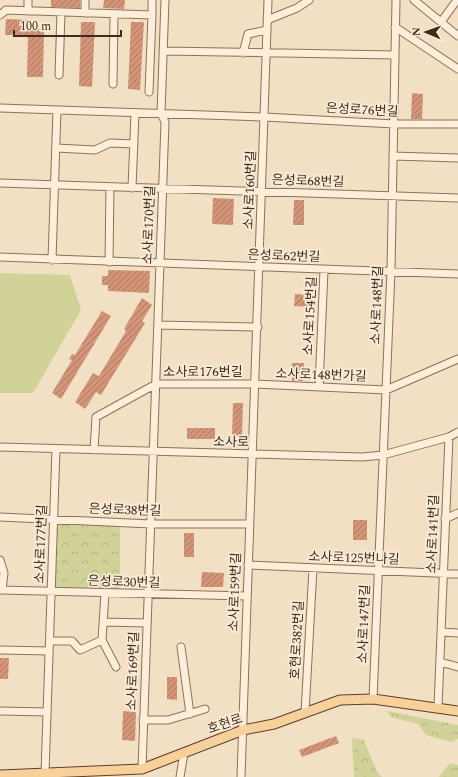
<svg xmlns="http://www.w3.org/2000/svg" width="458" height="777" font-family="Spectral,'Noto Sans KR',serif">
  <defs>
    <pattern id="forest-crowns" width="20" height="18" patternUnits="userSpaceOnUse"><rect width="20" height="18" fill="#d1d297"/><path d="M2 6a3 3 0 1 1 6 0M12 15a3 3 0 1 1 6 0" fill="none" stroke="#b4b482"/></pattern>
    <pattern id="building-hatch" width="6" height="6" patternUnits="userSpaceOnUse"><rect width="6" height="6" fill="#d49477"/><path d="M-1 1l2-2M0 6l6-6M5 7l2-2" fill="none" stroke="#ad7961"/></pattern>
  </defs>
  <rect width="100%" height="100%" fill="#f2e0c4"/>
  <path fill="#d1d297" d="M0,273L70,275L81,310L33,393H0Z"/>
  <path fill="url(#forest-crowns)" d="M54,520L120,522V594L51,592Z
    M387,711L458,725V739L451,742L426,735L418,724L391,717Z
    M352,738L364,740L377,772L382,777H354Z
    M450,763L458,765V777H439Z"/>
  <path fill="url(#building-hatch)" d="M51,0H80V8L51,7Z
    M104,0H125L124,9L103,8Z
    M6,19L29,20L30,24H39V31L44,32L43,77H27L28,35H5Z
    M81,22H95L92,87L79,86Z
    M131,22H144L140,90L128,89Z
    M412,93L423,94L422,119H411Z
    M213,198L234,199L233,225L212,224Z
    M294,200H304V225H293Z
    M108,270L150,271L149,293L108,291V285H102V276H108Z
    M295,294L313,295L312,307L294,306Z
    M142,298L152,305L142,321L145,323L101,395L96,392L85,409L75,402L93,373L99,376L126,331L124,329Z
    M102,311L111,316L61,399L52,393L72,360L69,359L72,354L75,355Z
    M292,363H304L303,381H292Z
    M233,403H243L242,436H232Z
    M187,428H215V439H187Z
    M353,520H367V540H353Z
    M184,533H194V557H184Z
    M202,572L224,573L223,587H201Z
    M0,658H9L8,679H0Z
    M167,677H177V700L167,699Z
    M123,711L136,712L135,741L122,740Z
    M336,736L339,743L302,757L299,750Z"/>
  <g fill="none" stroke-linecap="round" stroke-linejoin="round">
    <defs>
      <path id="minor" d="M414,0L458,36
        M28,11V0
        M85,13V0
        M0,15L6,10L152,15L149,92
        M152,15V0
        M267,20L297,8L309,0
        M441,22L457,0
        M395,27L458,69
        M164,51L395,55
        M243,53L248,34L267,30
        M59,75L61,12
        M113,84L114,14
        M0,108L264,117L394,124H458
        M56,148L95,150L110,143L134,144
        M393,156L458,158
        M0,183L458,198
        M132,188L135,113
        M0,257L458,274
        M52,260L57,110
        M109,262L110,187
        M158,325L258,327
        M319,387L324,270
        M0,447L362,457L383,455L449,437L458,432
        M94,450L96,417L156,384H255L386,390L458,359
        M0,517L151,524H250
        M445,519L458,513
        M0,560L4,573L2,590
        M248,565L458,574
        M0,590L247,596
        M105,593L102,640L116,667
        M103,622L147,623
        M441,632L458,633
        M50,641H72L80,650L102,640
        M181,647L190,714
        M0,650L49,651
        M440,662L458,667
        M373,699L391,271L396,0
        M438,707L449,437
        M0,711L47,712
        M305,713L313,568
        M143,720H168L205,709
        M142,769L165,122L161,113L165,0
        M45,773L56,449
        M180,777L184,753
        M241,777L268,0"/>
      <path id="major" d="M0,775L142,769L243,730L274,724L340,700L373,699L458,711"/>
    </defs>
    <use href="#minor" stroke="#8f7058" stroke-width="9"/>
    <use href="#major" stroke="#5d3e2d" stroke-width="11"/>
    <use href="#minor" stroke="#fceed9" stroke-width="7"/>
    <use href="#major" stroke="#f8d09a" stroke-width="9"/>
  </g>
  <g text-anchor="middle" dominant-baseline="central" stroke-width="3.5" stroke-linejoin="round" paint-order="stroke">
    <g font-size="13" fill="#3e2a1e" stroke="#f9ebd5">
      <text transform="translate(362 110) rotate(3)">은성로76번길</text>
      <text transform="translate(308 181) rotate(2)">은성로68번길</text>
      <text transform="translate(250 190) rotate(-88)">소사로160번길</text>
      <text transform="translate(149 225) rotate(-88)">소사로170번길</text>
      <text transform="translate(284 256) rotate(2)">은성로62번길</text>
      <text transform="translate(377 305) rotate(-88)">소사로148번길</text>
      <text transform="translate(310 316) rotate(-87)">소사로154번길</text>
      <text x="203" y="372">소사로176번길</text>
      <text transform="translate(321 375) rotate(2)">소사로148번가길</text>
      <text transform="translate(231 442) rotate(1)">소사로</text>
      <text transform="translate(125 510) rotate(2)">은성로38번길</text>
      <text transform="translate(433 534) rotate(-88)">소사로141번길</text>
      <text transform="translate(41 544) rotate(-88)">소사로177번길</text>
      <text transform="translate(354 558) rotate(2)">소사로125번나길</text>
      <text transform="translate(124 582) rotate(2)">은성로30번길</text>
      <text transform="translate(235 592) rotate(-88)">소사로159번길</text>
      <text transform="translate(364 624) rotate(-88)">소사로147번길</text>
      <text transform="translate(297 640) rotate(-87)">호현로382번길</text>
      <text transform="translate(133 671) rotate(-88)">소사로169번길</text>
      <text transform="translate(225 724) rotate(-19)">호현로</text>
    </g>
  </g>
  <g transform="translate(426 32) rotate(272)" stroke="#f9ebd5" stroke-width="3" paint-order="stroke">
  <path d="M0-3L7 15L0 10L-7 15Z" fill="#3e2a1e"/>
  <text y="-6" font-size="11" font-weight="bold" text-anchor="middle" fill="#3e2a1e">N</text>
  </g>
  <path d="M14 30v6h107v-6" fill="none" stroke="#3e2a1e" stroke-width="2"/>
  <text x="20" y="30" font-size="12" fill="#3e2a1e" stroke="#f9ebd5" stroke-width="3" paint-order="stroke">100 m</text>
</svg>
